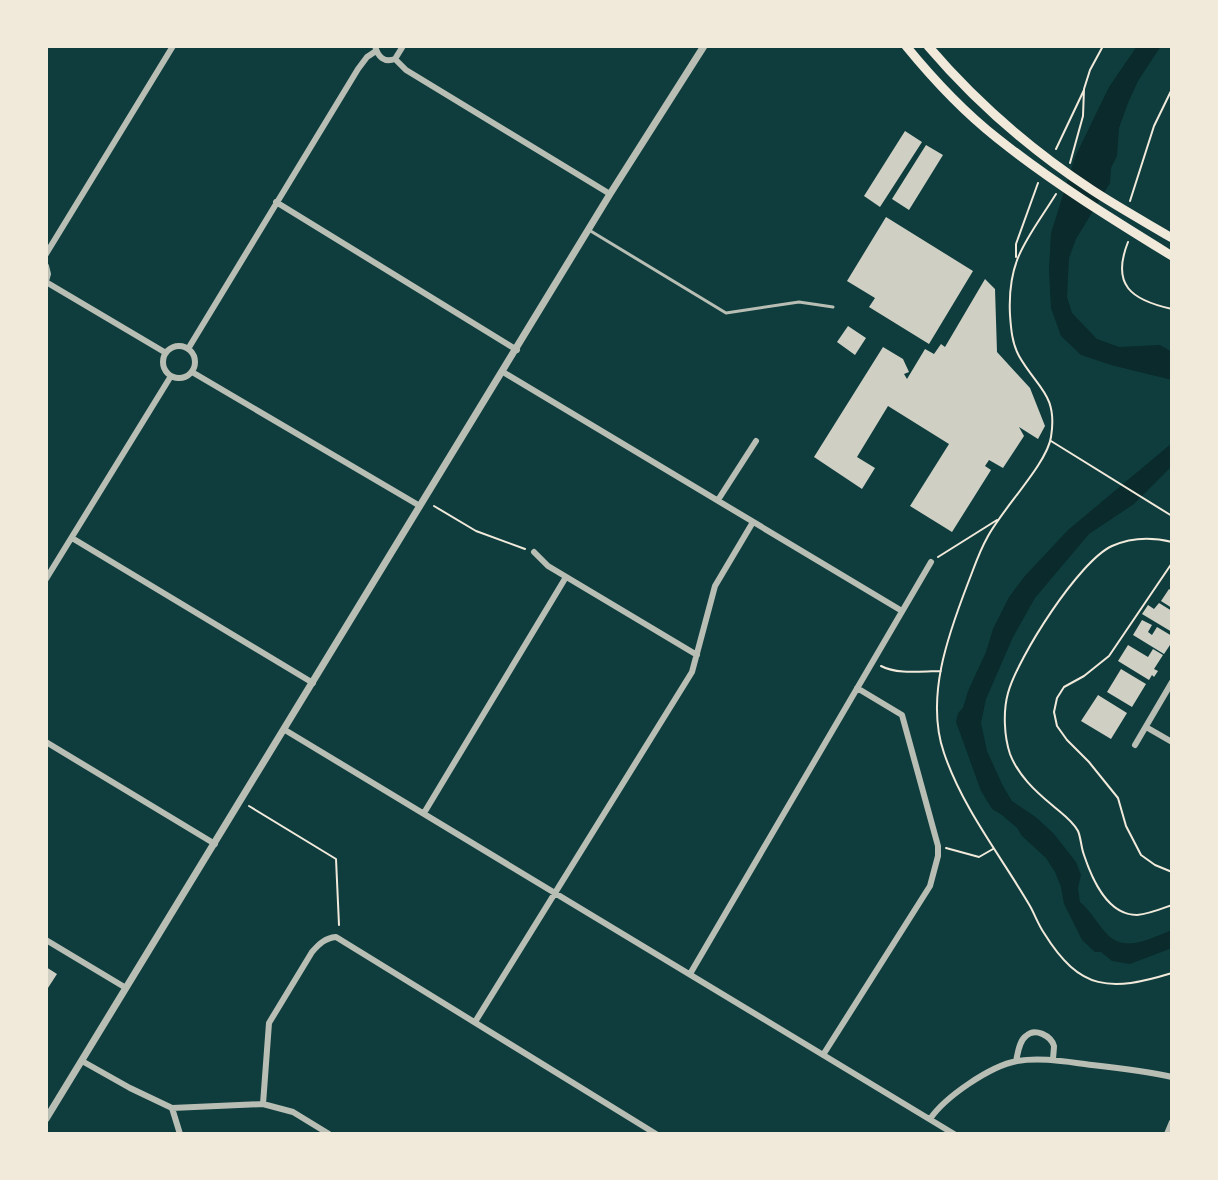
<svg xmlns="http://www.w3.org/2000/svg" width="1218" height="1180" font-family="Inter,sans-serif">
  <rect width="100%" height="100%" fill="#0f3d3e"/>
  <path fill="#0a2a2b" d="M1137,46H1161L1138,81L1128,103L1119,128L1117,156L1111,168L1110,183L1076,239L1069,258L1067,297L1072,313L1097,339L1119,347L1160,345L1172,352V380L1111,365L1081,355L1061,336L1051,308L1049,270L1051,233L1075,157L1109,87Z
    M1172,443V466L1134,504L1089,534L1035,598L1013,637L993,683L986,699L981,723L987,751L1003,786L1012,801L1037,818L1054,834L1076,862L1081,875L1078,888L1080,902C1092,912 1099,927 1110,937C1129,952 1153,937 1172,930V948L1130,964L1112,961L1101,952H1095L1082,940L1064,904L1061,887L1055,872L1046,858L1022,836L1017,828L1002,815L992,809L981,791L956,722L958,713L963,708L968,691L986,652L993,629L1009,597L1024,577L1068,530Z"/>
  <path fill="#cfcfc3" d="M905,131L922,142L880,207L864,196Z
    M926,145L943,155L909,210L892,199Z
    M886,217L973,271L929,344L869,307L875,298L847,281Z
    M985,279L995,289L997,352L1030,388L1045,426L1038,439L1019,427L1024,436L1003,468L989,460L985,466L991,470L952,532L910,506L949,444L888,406L857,457L875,468L862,489L814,457L883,347L903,359L909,372L904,374L907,379L925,349L934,354L941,344L945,347Z
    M848,326L866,338L855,355L837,342Z
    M1169,589L1172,591V608L1161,601Z
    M1159,603L1172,611V632L1142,614L1148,605L1154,609Z
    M1142,620L1152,625L1148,632L1152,635L1157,627L1172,636V642L1164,654L1133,635Z
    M1128,645L1148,657L1153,649L1163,655L1154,669L1158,671L1154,677L1152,675L1149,680L1118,661Z
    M1121,669L1146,684L1132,707L1107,692Z
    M1098,695L1127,713L1111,739L1081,721Z
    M46,967L57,974L46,991Z"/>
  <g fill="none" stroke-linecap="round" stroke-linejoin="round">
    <path stroke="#f1e9da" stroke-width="2" d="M1056,149L1084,90
      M1070,163L1083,116L1084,89L1090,70L1103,46
      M1056,194C1028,239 1007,258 1010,315C1011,329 1012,343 1019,356C1037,388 1058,394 1051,437C1047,464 1001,510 987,538C979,552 974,568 968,583C948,635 925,698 944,753C963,809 1001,856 1030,906C1035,915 1038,924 1044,933C1080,991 1110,992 1172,973
      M1130,201L1154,126L1172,89
      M1128,242C1111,285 1131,300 1172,309
      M1016,257V244L1038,183
      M1051,441L1172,516
      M434,506L476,531L525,549
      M1172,542C1152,537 1132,537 1112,546C1079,561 1018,657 1008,693C1003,711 1004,736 1010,754C1018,775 1035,791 1052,805C1061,813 1072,820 1078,831C1081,838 1081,847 1084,855C1092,879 1107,915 1137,915C1149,914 1161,909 1172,905
      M938,557L997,520
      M1172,563L1109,656L1084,676L1064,687L1057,698L1054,712L1057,726L1067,740L1089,762L1118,798L1126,826L1141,855L1155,865L1172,872
      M881,666C898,675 922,671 941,671
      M249,806L336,859L339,925
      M946,848L979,857L993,849"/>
    <path stroke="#b8beb3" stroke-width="3" d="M589,230L726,313L799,302L833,307"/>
    <path stroke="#b8beb3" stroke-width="6" d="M375,46C378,57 384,63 395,59L406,70L610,194
      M395,59L403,46
      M276,202L517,350
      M46,254L173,46
      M46,266L48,274L46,281
      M46,282L166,353
      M163 362a16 16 0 1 1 32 0a16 16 0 1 1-32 0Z
      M188,349L358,69L367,57L376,51
      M192,372L420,506
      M503,372L902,611
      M718,500L756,441
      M72,538L313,683
      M534,552L548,566L697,655
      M46,579L171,376
      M1146,727L1172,742
      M285,730L954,1134
      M46,742L215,844
      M1135,745L1172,682
      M424,813L566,577
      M46,940L126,988
      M690,974L931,562
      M475,1022L692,672L715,586L753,522
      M823,1055L930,886L938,856V846L902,715L857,688
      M82,1061L130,1088L172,1108L263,1104L293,1112L329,1134
      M1016,1061C1018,1053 1019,1041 1026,1036C1035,1027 1051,1036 1054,1046C1054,1049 1053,1057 1053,1060
      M263,1104L269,1023L312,952C319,944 325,938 336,937L656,1134
      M172,1108L180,1134
      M930,1119C945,1097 990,1066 1017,1061C1042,1057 1067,1062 1092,1065C1119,1068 1146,1071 1172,1077
      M1167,1134L1172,1122"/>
    <path stroke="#b8beb3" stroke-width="7" d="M46,1119L610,194L704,46"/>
    <path stroke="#f1e9da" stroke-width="9" d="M906,46C933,79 964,112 997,138C1052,182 1112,219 1172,256
      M928,46C975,101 1031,150 1092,190C1118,207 1145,222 1172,238"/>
  </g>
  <rect width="1218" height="1180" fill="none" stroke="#f1e9da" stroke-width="96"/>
</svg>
